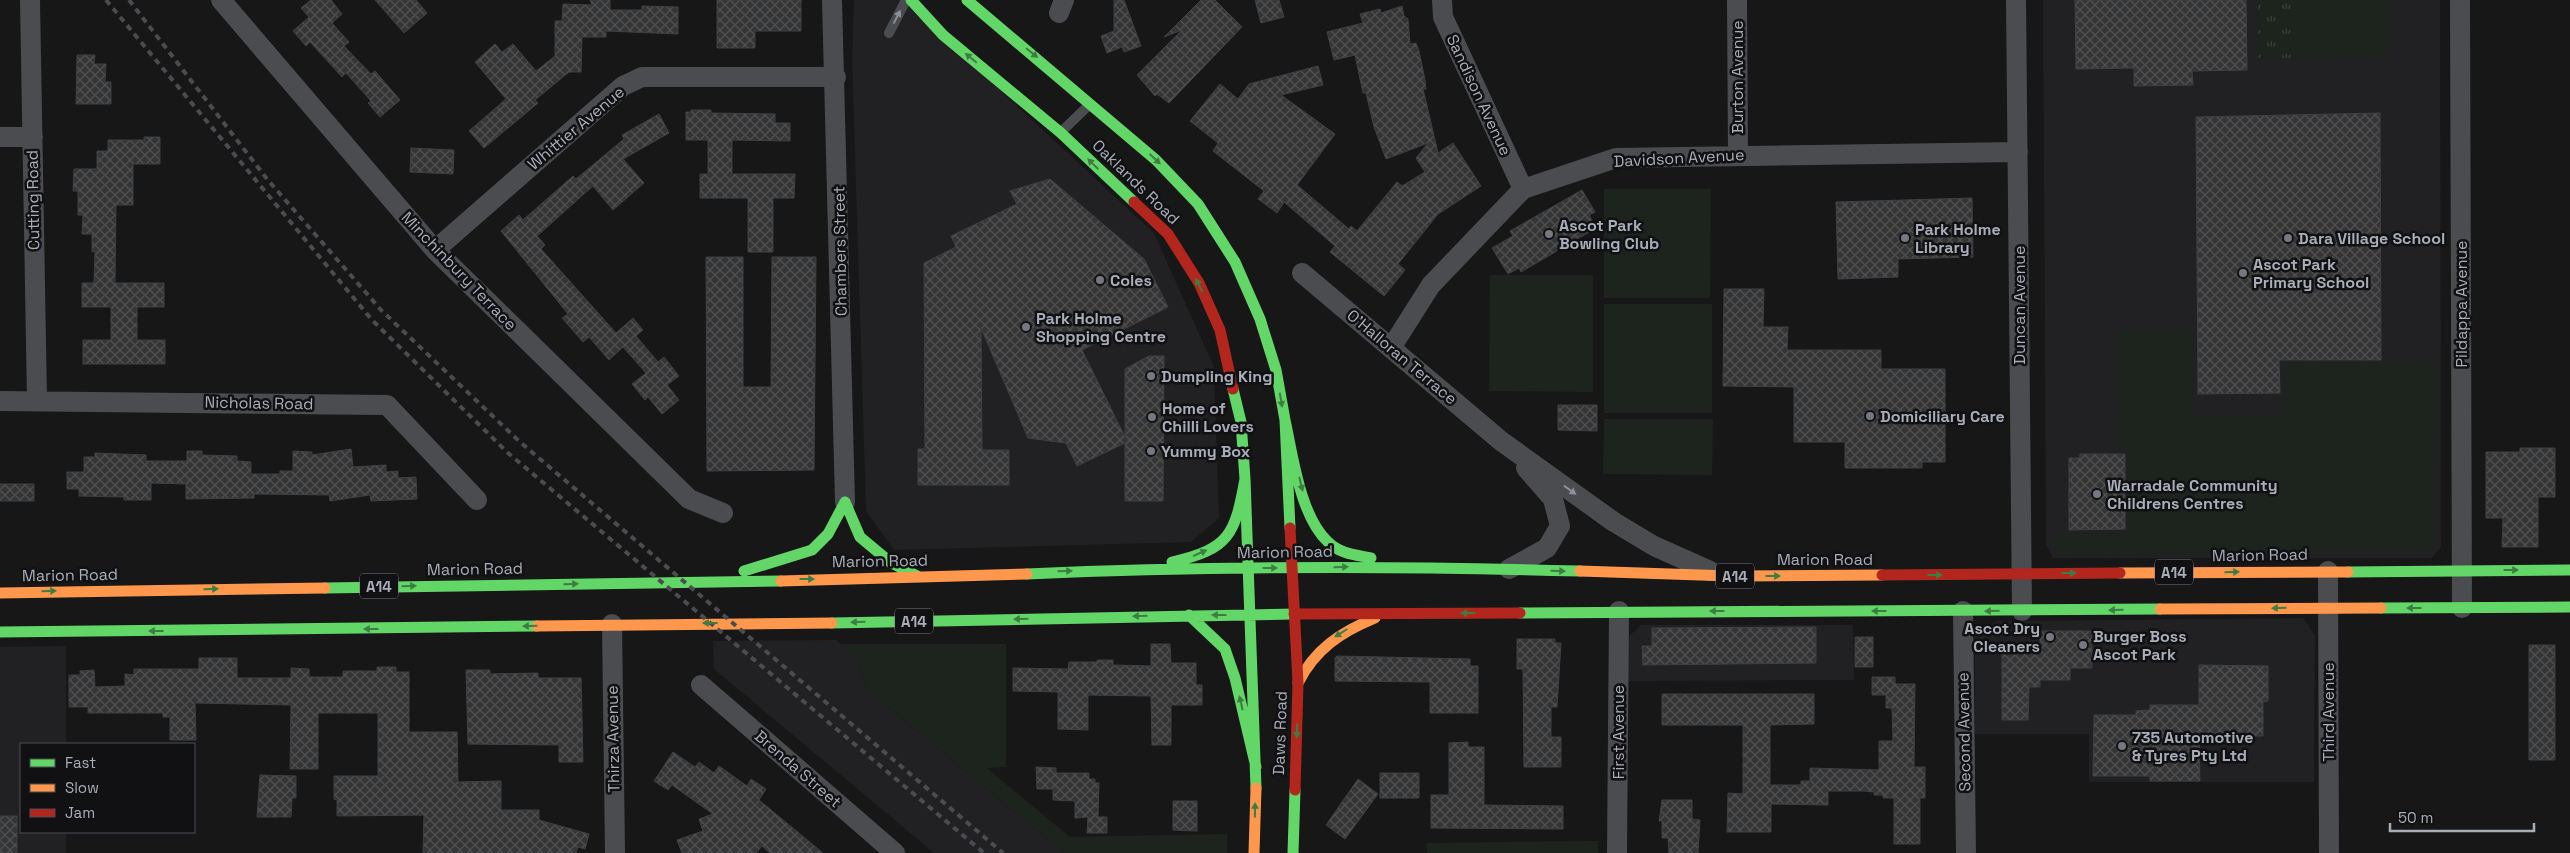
<svg xmlns="http://www.w3.org/2000/svg" width="2570" height="853" font-family="'Space Grotesk',sans-serif">
  <defs>
    <pattern id="grass-tufts" width="24" height="20" patternUnits="userSpaceOnUse" patternTransform="scale(1.25)"><rect width="24" height="20" fill="#1d241e"/><path d="M3 7l-1-3M5 7V3M7 7l1-3M15 17l-1-3M17 17v-4M19 17l1-3" fill="none" stroke="#3b413d"/></pattern>
    <pattern id="building-cross-hatch" width="8" height="8" patternUnits="userSpaceOnUse" patternTransform="scale(1.25)"><rect width="8" height="8" fill="#353536"/><path d="M0 0l8 8M0 8l8-8" fill="none" stroke="#4f5051"/></pattern>
  </defs>
  <rect width="100%" height="100%" fill="#171717"/>
  <path fill="#212123" d="M854,0H903L1154,233L1214,367L1219,518L1191,542L894,550L866,511L852,58Z
    M2043,0H2440L2441,546L2432,558H2053L2046,545Z
    M2303,618L2315,635L2314,782H2089V734H1975V635L1996,621Z
    M1641,625H1853L1854,680L1626,681L1627,638Z
    M836,640L856,659L867,689L1064,853H934L714,669L713,641Z
    M66,646V744H21V832H66V853H0V647Z"/>
  <path fill="url(#grass-tufts)" d="M2258,0H2296V58H2258Z"/>
  <path fill="#1d241e" d="M2296,0H2388V57L2296,58Z
    M1604,189H1711L1710,298H1604Z
    M1490,275H1593V392L1489,391Z
    M1604,304H1712V413H1604Z
    M2120,330L2193,331L2192,416L2284,417L2285,363L2437,364L2434,549L2055,555L2056,534L2129,533V449H2118Z
    M1604,419H1713L1712,475L1603,474Z
    M840,644H1006V767L987,768L1070,837L1227,834V853H1064L867,689L856,659Z
    M1598,841V853H1427L1426,843Z"/>
  <path fill="url(#building-cross-hatch)" stroke="#3f4043" d="M311,0H331L342,14L332,23L349,42L344,46L371,74L375,71L400,100L380,117L368,103L371,101L346,73L342,77L310,42L306,46L293,31L309,17L301,8Z
    M375,0H416L427,13L404,33Z
    M590,0H610V10H642V6L678,7V34L606,31V37H582L581,72H569L535,100L538,103L484,148L469,131L506,99L475,62L495,44L502,52L513,44L536,71L555,56V21H562L563,4L592,5Z
    M717,0H801V31H755V48H717Z
    M1114,0H1124L1141,46L1124,52L1122,47L1107,53L1101,36L1114,31Z
    M1201,0H1215L1242,27L1169,103L1157,94L1155,96L1137,75L1182,30L1164,37Z
    M1255,0H1279L1284,17L1261,23Z
    M2075,0H2246L2247,70L2192,71L2193,85L2134,86V68L2076,69Z
    M1402,6L1404,16L1408,19L1410,44L1416,43L1419,51L1425,80L1426,89H1423L1438,153L1453,143L1481,186L1438,214L1398,264L1405,270L1384,296L1330,252L1335,246L1284,202L1277,213L1258,199L1264,191L1213,151L1218,143L1190,121L1220,84L1238,99L1249,84L1318,66L1323,85L1281,95L1335,134L1297,185L1349,229L1351,226L1357,231L1397,182L1402,186L1425,172L1416,158L1428,143L1386,159L1374,127L1366,93H1363L1355,55L1334,60L1327,32L1363,23L1360,14L1380,9L1381,13Z
    M77,55H95L94,64H106L105,82H111V104H76Z
    M691,110H711V113L775,114V123H790V141L732,140V174H795L794,198H773V252H748V198H700V174H708V140H686V112H691Z
    M2380,113L2381,360H2279L2280,393L2198,394L2196,117Z
    M659,114L669,133L623,159L644,183L613,210L593,186L537,236L545,245L541,249L616,333L633,318L643,330L636,336L658,362L664,357L679,376L667,385L679,400L662,414L648,397L645,400L632,384L646,373L623,347L609,360L589,337L583,342L562,318L568,314L501,231L519,215L523,220L573,176L576,179L624,139L622,135Z
    M144,137H160V164H133V205H116L115,283H164V307H137V340H165V364H83V340H111V307H82V283H94L95,251L92,252V234H82L83,215H78V191H73L74,169H97V151H108V140H144Z
    M411,148L454,150L453,174L410,172Z
    M1050,179L1144,259L1168,307L1082,350L1125,437V369L1149,356H1164L1163,501H1125V443L1077,466L1066,443L1028,438L981,328L982,450H1009V485H918V449H925L924,263L956,247L951,236L1017,204L1010,191Z
    M1582,190L1595,212L1589,215L1596,228L1521,272L1519,268L1508,274L1492,248L1513,236L1510,231Z
    M1972,198L1973,257L1898,259V277L1838,279L1836,202Z
    M706,257H743V387H771L772,257H816L814,470L707,471Z
    M1724,289H1764L1763,327H1788L1787,350H1881V369H1945V462H1922V468H1845V442H1794V387L1723,386Z
    M1558,405H1597V431L1558,430Z
    M2520,448H2555V497H2538V547H2502L2503,518H2486V452H2520Z
    M351,449L353,467L386,465V472L398,471V478L416,477L417,499L371,501L370,495L330,501L329,495L254,494V498L186,499V484L151,483V500H124V497L79,496V489H67V472H84V457H95V453L146,455V461H187V451H202V455L237,456V461L251,462V474H280V471H293V451L312,452V455Z
    M2080,454H2125V529L2069,530V458H2080Z
    M0,484H34V501H0Z
    M1816,627V663L1643,665L1642,646H1652V628Z
    M2040,631H2092V668H2070V680H2040V687H2029L2028,720H2002V652H2040Z
    M1855,637H1873V667H1855Z
    M1517,639H1555V643H1561L1557,707H1551V737H1561V767H1524L1523,669H1517Z
    M1151,644H1170L1171,663H1196V685H1202V705H1171V745H1152L1151,696L1088,695V730L1058,729V692L1013,691V668L1068,669L1069,662H1097V660H1113V665L1151,666Z
    M2529,645H2555V760H2529Z
    M1337,656L1470,659V666H1478V713H1430V682L1335,681V658Z
    M199,658H237V678H291V668L309,669V677H343V671H377V667H396V672H409V732H457L458,782L501,781V810H539V820L589,834L585,849L578,847L576,853H423L424,815L337,816V800L334,799V776H378V713H318V769H290L291,705L195,703L196,740H170V717H163V713H88V707H69V675H80V671L94,670L95,687L125,686V674L134,675V669H199Z
    M2199,665L2268,666V701L2263,702V736H2199L2200,781H2150V776H2093L2094,715H2136V711L2150,710V705H2199Z
    M466,670H490V674L538,673V678H581L583,762H559V745L468,744Z
    M1872,677H1895V684H1915L1914,767H1925V798H1920V844H1894V798H1883V795H1874V792L1864,791H1828V805L1771,804V832H1727L1728,793L1743,794V725H1662V694H1814V724L1770,725V785H1801V781H1810V768L1879,770V741H1893L1892,708H1886V695H1872Z
    M1468,742V747H1484V805L1563,806V829L1431,828V795H1449V743Z
    M673,752L695,767L699,762L714,773L719,766L747,786L751,779L766,789L759,800L823,853H770L762,846L756,853H682L677,840L703,831L699,819L713,814L672,785L668,790L654,781Z
    M1036,767L1056,768V773H1089V779H1095V783H1099L1098,817H1107V833H1087L1088,817L1075,818V801L1053,800V789H1037Z
    M1380,773H1419V798H1380Z
    M260,775L296,776V798H292L291,817H257Z
    M1358,779L1378,794L1345,839L1326,825Z
    M1662,800H1692V819L1700,820L1698,853H1669L1668,838H1662V821H1659Z
    M1173,801H1197V831L1173,830Z
    M0,816H17V853H0Z"/>
  <g fill="none" stroke-linecap="round" stroke-linejoin="round">
    <path stroke="#4b4c50" stroke-width="10" d="M889,33L906,0
      M1061,132L1088,106"/>
    <path stroke="#4b4c50" stroke-width="20" d="M30,0L37,400
      M221,0L435,250L689,499L723,513
      M832,0L845,502
      M1442,0L1443,17L1523,189
      M1737,0L1738,154
      M2016,0L2022,611
      M2460,0L2462,608
      M1059,13L1064,0
      M0,137H33
      M435,250L623,86L642,77H836
      M1302,273L1501,441L1614,522L1654,546L1710,571
      M1391,348L1431,285L1523,189L1616,158L2018,152
      M0,401L387,405L477,500
      M1509,569L1547,548L1560,526L1553,499L1526,468
      M2328,571L2329,853
      M1963,611L1966,853
      M612,624L615,853
      M701,685L895,853
      M1617,853L1619,611"/>
    <path stroke="#63d668" stroke-width="11" d="M911,0L943,35L1061,133L1134,202
      M967,0L1156,160L1198,204L1235,262L1260,319L1276,370L1285,420L1290,528
      M1233,389L1241,422L1245,479L1256,788
      M1285,420C1293,456 1300,516 1328,542C1340,554 1356,555 1371,558
      M845,502L860,537L890,562L917,576
      M1172,562C1230,549 1235,534 1245,479
      M744,571L812,550L828,534L845,502
      M2348,572L2570,570
      M1027,574C1211,566 1395,566 1580,571
      M325,588L781,581
      M2381,608L2570,607
      M1520,613L2160,609
      M1189,615L1225,649L1235,678L1256,767
      M832,623L1294,614
      M0,632L537,626
      M1293,853L1295,790"/>
    <path stroke="#ff974d" stroke-width="11" d="M1580,571L1730,576L1882,575
      M2120,573L2348,572
      M781,581L1027,574
      M0,593L325,588
      M2160,609L2381,608
      M537,626L832,623
      M1298,683C1315,649 1341,632 1375,618
      M1254,853L1256,788"/>
    <path stroke="#b3261e" stroke-width="11" d="M1134,202L1168,234L1199,283L1220,330L1233,389
      M1290,528L1298,683L1295,790
      M1882,575L2120,573
      M1294,614L1520,613"/>
    <path stroke="#4b4c4f" stroke-width="4" stroke-dasharray="6 5" stroke-linecap="butt" d="M106,0L372,320L508,453L984,853
      M129,0L267,179L381,310L520,442L1003,853"/>
  </g>
  <defs><path id="oneway-solid" d="M-6-.8H1V-3.2L6.5 0L1 3.2V.8H-6Z" transform="scale(1.25)"/></defs>
  <g fill="#8c9099">
    <use href="#oneway-solid" transform="translate(897 17) rotate(-62)"/>
    <use href="#oneway-solid" transform="translate(1570 490) rotate(36)"/>
  </g>
  <g fill="#3e7d42">
    <use href="#oneway-solid" transform="translate(1032 53) rotate(39)"/>
    <use href="#oneway-solid" transform="translate(971 58) rotate(-140)"/>
    <use href="#oneway-solid" transform="translate(1155 159) rotate(43)"/>
    <use href="#oneway-solid" transform="translate(1093 164) rotate(-136)"/>
    <use href="#oneway-solid" transform="translate(1199 285) rotate(-117)"/>
    <use href="#oneway-solid" transform="translate(1281 400) rotate(80)"/>
    <use href="#oneway-solid" transform="translate(1301 484) rotate(76)"/>
    <use href="#oneway-solid" transform="translate(1200 553) rotate(-24)"/>
    <use href="#oneway-solid" transform="translate(1341 567) rotate(-1)"/>
    <use href="#oneway-solid" transform="translate(1270 568)"/>
    <use href="#oneway-solid" transform="translate(2511 570)"/>
    <use href="#oneway-solid" transform="translate(1065 571) rotate(-2)"/>
    <use href="#oneway-solid" transform="translate(1558 571) rotate(2)"/>
    <use href="#oneway-solid" transform="translate(2232 572) rotate(-1)"/>
    <use href="#oneway-solid" transform="translate(2069 573)"/>
    <use href="#oneway-solid" transform="translate(1935 575)"/>
    <use href="#oneway-solid" transform="translate(1773 576)"/>
    <use href="#oneway-solid" transform="translate(807 579)"/>
    <use href="#oneway-solid" transform="translate(571 584) rotate(-1)"/>
    <use href="#oneway-solid" transform="translate(409 586) rotate(-1)"/>
    <use href="#oneway-solid" transform="translate(211 589) rotate(-1)"/>
    <use href="#oneway-solid" transform="translate(49 591) rotate(-2)"/>
    <use href="#oneway-solid" transform="translate(2279 608) rotate(179)"/>
    <use href="#oneway-solid" transform="translate(2414 608) rotate(-180)"/>
    <use href="#oneway-solid" transform="translate(2116 610) rotate(179)"/>
    <use href="#oneway-solid" transform="translate(1717 611) rotate(-180)"/>
    <use href="#oneway-solid" transform="translate(1879 611) rotate(-180)"/>
    <use href="#oneway-solid" transform="translate(1992 611) rotate(179)"/>
    <use href="#oneway-solid" transform="translate(1468 613) rotate(179)"/>
    <use href="#oneway-solid" transform="translate(1219 615) rotate(-180)"/>
    <use href="#oneway-solid" transform="translate(1140 616) rotate(179)"/>
    <use href="#oneway-solid" transform="translate(1021 619) rotate(179)"/>
    <use href="#oneway-solid" transform="translate(858 622) rotate(179)"/>
    <use href="#oneway-solid" transform="translate(710 623) rotate(180)"/>
    <use href="#oneway-solid" transform="translate(530 626) rotate(179)"/>
    <use href="#oneway-solid" transform="translate(371 629) rotate(180)"/>
    <use href="#oneway-solid" transform="translate(156 631) rotate(180)"/>
    <use href="#oneway-solid" transform="translate(1341 633) rotate(148)"/>
    <use href="#oneway-solid" transform="translate(1241 703) rotate(-103)"/>
    <use href="#oneway-solid" transform="translate(1297 731) rotate(92)"/>
    <use href="#oneway-solid" transform="translate(1255 810) rotate(-89)"/>
  </g>
  <g fill="#757880" stroke="#111113" stroke-width="2">
    <circle cx="1549" cy="234" r="5"/>
    <circle cx="1905" cy="238" r="5"/>
    <circle cx="2288" cy="238" r="5"/>
    <circle cx="2243" cy="273" r="5"/>
    <circle cx="1100" cy="280" r="5"/>
    <circle cx="1026" cy="327" r="5"/>
    <circle cx="1151" cy="376" r="5"/>
    <circle cx="1870" cy="416" r="5"/>
    <circle cx="1152" cy="417" r="5"/>
    <circle cx="1151" cy="451" r="5"/>
    <circle cx="2097" cy="494" r="5"/>
    <circle cx="2050" cy="637" r="5"/>
    <circle cx="2083" cy="645" r="5"/>
    <circle cx="2122" cy="746" r="5"/>
  </g>
  <g text-anchor="middle" dominant-baseline="central" stroke-width="5" stroke-linejoin="round" paint-order="stroke">
    <g fill="#111113" stroke="#7b7e86" stroke-width="1">
      <rect x="2155" y="559.5" width="38" height="25" rx="4"/>
      <rect x="1716" y="563.5" width="38" height="25" rx="4"/>
      <rect x="360" y="573.5" width="38" height="25" rx="4"/>
      <rect x="895" y="608.5" width="38" height="25" rx="4"/>
    </g>
    <g font-size="15" font-weight="bold" fill="#a8adb8">
      <text x="2174" y="572">A14</text>
      <text x="1735" y="576">A14</text>
      <text x="379" y="586">A14</text>
      <text x="914" y="621">A14</text>
    </g>
    <g font-size="16" fill="#a8adb8" stroke="#111113">
      <text transform="translate(1737 77) rotate(-90)">Burton Avenue</text>
      <text transform="translate(1479 95) rotate(65)">Sandison Avenue</text>
      <text transform="translate(576 128) rotate(-40)">Whittier Avenue</text>
      <text transform="translate(1679 158) rotate(-3)">Davidson Avenue</text>
      <text transform="translate(1136 182) rotate(44)">Oaklands Road</text>
      <text transform="translate(33 200) rotate(-91)">Cutting Road</text>
      <text transform="translate(840 251) rotate(-91)">Chambers Street</text>
      <text transform="translate(459 271) rotate(46)">Minchinbury Terrace</text>
      <text transform="translate(2461 304) rotate(-90)">Pildappa Avenue</text>
      <text transform="translate(2019 305) rotate(-90)">Duncan Avenue</text>
      <text transform="translate(1402 357) rotate(40)">O'Halloran Terrace</text>
      <text transform="translate(259 403) rotate(1)">Nicholas Road</text>
      <text transform="translate(1285 552) rotate(-1)">Marion Road</text>
      <text transform="translate(2260 555) rotate(-1)">Marion Road</text>
      <text x="1825" y="559">Marion Road</text>
      <text transform="translate(880 561) rotate(-1)">Marion Road</text>
      <text transform="translate(475 569) rotate(-1)">Marion Road</text>
      <text transform="translate(70 575) rotate(-1)">Marion Road</text>
      <text transform="translate(2328 712) rotate(-90)">Third Avenue</text>
      <text transform="translate(1618 732) rotate(-90)">First Avenue</text>
      <text transform="translate(1964 732) rotate(-91)">Second Avenue</text>
      <text transform="translate(1280 733) rotate(-88)">Daws Road</text>
      <text transform="translate(613 739) rotate(-91)">Thirza Avenue</text>
      <text transform="translate(798 769) rotate(41)">Brenda Street</text>
    </g>
    <g font-size="16" font-weight="bold" fill="#a8adb8" stroke="#111113" text-anchor="start">
      <text x="1559" y="225">Ascot Park<tspan x="1559" dy="18">Bowling Club</tspan></text>
      <text x="1915" y="229">Park Holme<tspan x="1915" dy="18">Library</tspan></text>
      <text x="2298" y="238">Dara Village School</text>
      <text x="2253" y="264">Ascot Park<tspan x="2253" dy="18">Primary School</tspan></text>
      <text x="1110" y="280">Coles</text>
      <text x="1036" y="318">Park Holme<tspan x="1036" dy="18">Shopping Centre</tspan></text>
      <text x="1161" y="376">Dumpling King</text>
      <text x="1162" y="408">Home of<tspan x="1162" dy="18">Chilli Lovers</tspan></text>
      <text x="1880" y="416">Domiciliary Care</text>
      <text x="1161" y="451">Yummy Box</text>
      <text x="2107" y="485">Warradale Community<tspan x="2107" dy="18">Childrens Centres</tspan></text>
      <text x="2040" y="628" text-anchor="end">Ascot Dry<tspan x="2040" dy="18">Cleaners</tspan></text>
      <text x="2093" y="636">Burger Boss<tspan x="2093" dy="18">Ascot Park</tspan></text>
      <text x="2132" y="737">735 Automotive<tspan x="2132" dy="18">&amp; Tyres Pty Ltd</tspan></text>
    </g>
  </g>
  <rect x="20" y="743" width="175" height="90" fill="#111113" stroke="#4d4f55"/>
  <rect x="30" y="759" width="25" height="8" fill="#63d668" stroke="#4d4f55"/>
  <text x="65" y="768" font-size="15" fill="#a8adb8">Fast</text>
  <rect x="30" y="784" width="25" height="8" fill="#ff974d" stroke="#4d4f55"/>
  <text x="65" y="793" font-size="15" fill="#a8adb8">Slow</text>
  <rect x="30" y="809" width="25" height="8" fill="#b3261e" stroke="#4d4f55"/>
  <text x="65" y="818" font-size="15" fill="#a8adb8">Jam</text>
  <path d="M2390 823v8h144v-8" fill="none" stroke="#a8adb8" stroke-width="2.5"/>
  <text x="2398" y="823" font-size="15" fill="#a8adb8" stroke="#111113" stroke-width="4" paint-order="stroke">50 m</text>
</svg>
